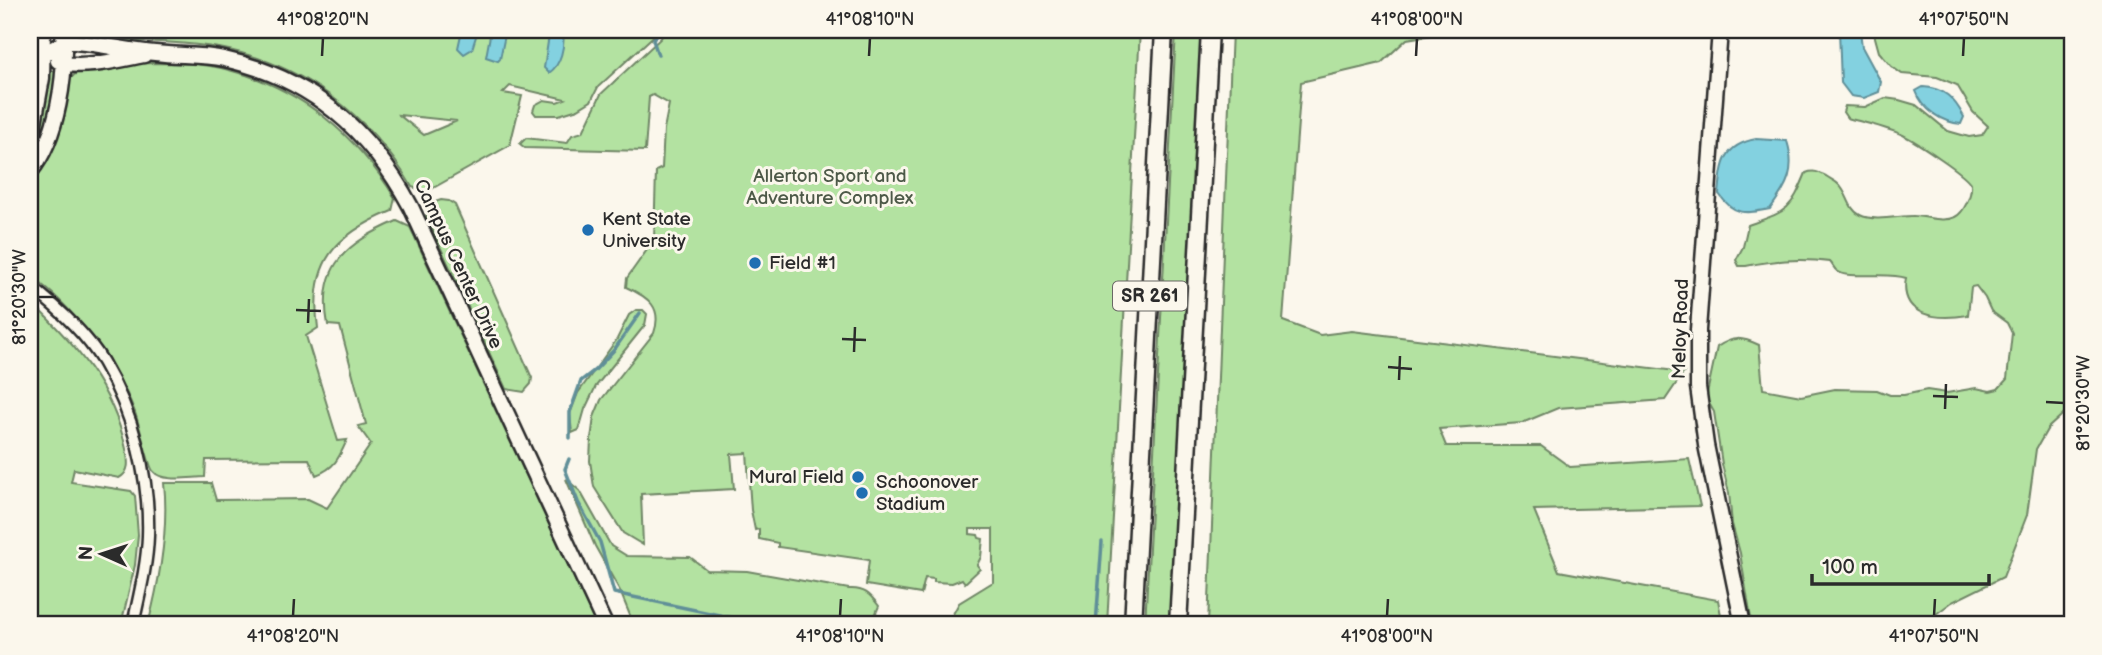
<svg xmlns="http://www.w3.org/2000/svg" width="2102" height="655" font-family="'Balsamiq Sans',sans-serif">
  <rect width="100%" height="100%" fill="#fbf7ec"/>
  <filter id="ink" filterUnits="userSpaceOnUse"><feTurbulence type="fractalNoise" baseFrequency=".0143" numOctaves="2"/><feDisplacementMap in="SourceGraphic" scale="14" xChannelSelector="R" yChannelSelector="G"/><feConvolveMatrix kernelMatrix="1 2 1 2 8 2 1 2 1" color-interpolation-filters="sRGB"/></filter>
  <g filter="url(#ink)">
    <path fill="#b3e2a1" stroke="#6f8666" stroke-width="2" fill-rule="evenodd" d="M30,30H38V69L30,119Z
      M74,30H660L598,87L591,101L578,109L559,115H536L533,111L535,105L544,100L557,102L565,99L510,86L503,93L522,96L510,145L426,192L412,187C370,115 302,63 219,48C177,41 133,41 91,39L79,36ZM399,115L457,121L424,135Z
      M665,30H1140L1107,625H947L959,603L993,582V529H970V534L978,535L979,538L983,539L981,557L977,565L980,569L965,583L962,579L952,583L934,582V579L925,578L921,594L866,585L869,560L778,547V543L759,539V529L755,530L751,510L747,453L731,454L734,489L641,494L643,545L623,533L594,487L590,461L591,439L594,417L601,400L654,333C663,307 648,297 626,287L627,278L654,240L656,171L662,168L664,129L669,104L653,95L649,97L645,151L525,148L520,144L526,138L567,143L572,135L583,132L601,94L661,38Z
      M1176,30H1204L1172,625H1145Z
      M1232,30H1462L1407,39L1381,63L1301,82L1283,321L1320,335L1352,331L1684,372L1665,400L1558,408L1522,423L1439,429L1446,446H1541L1570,467L1689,459L1700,506L1534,510L1559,571L1718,600L1723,625H1208Z
      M1873,30H2072V406L2048,428L2036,449L2027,515L2003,577L1952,602L1936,614L1932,625H1752L1740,553L1732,524L1729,493L1722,464L1714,412L1706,398L1717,347C1733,336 1742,337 1759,345L1763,389L1801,396L1835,389L1877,390L1890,395H1904L1927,390L1947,393L1976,388L1990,391L1998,389L2007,379L2012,333L2007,323L1991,311L1985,298L1976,286L1971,287L1968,315C1939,320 1899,318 1906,278C1888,271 1847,280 1837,271C1834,269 1833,265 1830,262C1802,258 1774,260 1746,266H1739L1736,260L1743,247L1748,225C1787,211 1790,212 1806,173C1814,170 1818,172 1826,176C1830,179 1836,181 1839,185C1848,193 1848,209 1860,215C1874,222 1898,216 1913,216C1927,216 1942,223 1955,217C1964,213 1972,194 1971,185C1970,176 1913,140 1903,135C1885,127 1866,123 1847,118L1843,112L1845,106L1865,107L1885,98L1899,100L1916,105L1948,131L1969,137L1982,135L1988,126L1973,112L1957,85L1937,77L1902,74L1891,66L1879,52Z
      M149,63C175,63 203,63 229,70C301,88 357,136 395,198L392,211C334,235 309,263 318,328L306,336L338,441L347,440C339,458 335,468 316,475L309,459L206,460L205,477C191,477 163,483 153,471C148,465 139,422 134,410C116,364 71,303 30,276V187L46,157L69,81C83,59 124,64 149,63Z
      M54,70L58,74C53,105 45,136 30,164V154L36,138L47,73Z
      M441,200L449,201L455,205L532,378L531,384L524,392L506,389L426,216L432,203Z
      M397,221L410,227L596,625H148C160,579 169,530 164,483H211L216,500L308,499L327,508L371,444L358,426L366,424L340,326L328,325C317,265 347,243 397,221Z
      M30,301C76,345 112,386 126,449C128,460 131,472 119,478L74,469L71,482L131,491L135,496L138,535L135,565L121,625H30Z
      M636,310H643L647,314L645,325L596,386L585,409L579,430L572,433L570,414L578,393L617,339L629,315Z
      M566,479L580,491L611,546L627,556L690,557L707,570L747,571L849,589C864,588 870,594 879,606L871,625H634L620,591L595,546Z"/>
    <path fill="#83d1e0" stroke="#608f98" stroke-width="2" d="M462,30H478L472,49L464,54L458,48Z
      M491,30H506L500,59L498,61L486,57Z
      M559,30L563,32C565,46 561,65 549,73L544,68L549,35L552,31Z
      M1839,30H1860L1862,47L1881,82L1879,92L1864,98L1851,96L1841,83Z
      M1923,87C1944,88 1954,98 1964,117L1961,124C1941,122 1923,110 1916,91Z
      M1756,139L1787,141C1796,170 1788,185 1770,209C1745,214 1734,216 1719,194C1722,164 1723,145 1756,139Z"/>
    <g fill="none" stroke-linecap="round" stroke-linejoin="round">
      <path stroke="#608f98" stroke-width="3.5" d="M276,30L288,35L299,32V30
        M658,55L653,40L660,30
        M570,438V412L581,381L595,370L614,350L640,313
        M569,459L565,469L578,502L600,542L614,593L767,625
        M1096,625L1102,542"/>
      <defs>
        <path id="street" d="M30,286C57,307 85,332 103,362C133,412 150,478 148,536C147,566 139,596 133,625"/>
        <path id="secondary" d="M1720,30L1698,330V387L1706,445L1743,625
          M44,54L64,42H75C102,44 128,51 155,53C178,56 201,54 224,59C311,78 370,130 411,207L605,625
          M58,61C76,71 123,59 144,55
          M30,145L42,78L43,30
          M30,172C58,138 67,73 63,30"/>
        <path id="primary" d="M1133,625L1164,30
          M1178,625L1210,30"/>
      </defs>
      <use href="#street" stroke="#2b2b2b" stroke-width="15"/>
      <use href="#secondary" stroke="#2b2b2b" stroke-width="19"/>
      <use href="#primary" stroke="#2b2b2b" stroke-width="21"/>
      <use href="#street" stroke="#fbf7ec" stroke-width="10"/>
      <use href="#secondary" stroke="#fbf7ec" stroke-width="14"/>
      <use href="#primary" stroke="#fbf7ec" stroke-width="16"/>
    </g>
  </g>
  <path fill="none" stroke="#2b2b2b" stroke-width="2.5" d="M322,56L323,38M869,56L870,38M1416,56L1417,38M1963,56L1964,38M38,297H56M296,310L321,311M308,323L309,299M842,339L866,340M854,352L855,327M1388,367L1412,369M1399,380L1400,356M1933,396L1958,397M2046,402L2064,403M1945,409L1946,384M293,616L294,599M840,616L841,599M1387,616L1388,599M1934,616L1935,599"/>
  <g fill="#1f6fb2" stroke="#fbf7ec" stroke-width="2.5">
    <circle cx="588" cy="230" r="7"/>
    <circle cx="755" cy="263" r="7"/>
    <circle cx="858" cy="477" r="7"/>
    <circle cx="862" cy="493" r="7"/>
  </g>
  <g text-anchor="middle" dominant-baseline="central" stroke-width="6" stroke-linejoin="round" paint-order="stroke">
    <rect fill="#fbf7ec" stroke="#696865" stroke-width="2" x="1113" y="281.5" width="74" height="29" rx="5"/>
    <g font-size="18" font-weight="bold" fill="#2b2b2b">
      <text x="1150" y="296">SR 261</text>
    </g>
    <g font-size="19" fill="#4d5948" stroke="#fbf7ec">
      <text x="830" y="176">Allerton Sport and<tspan x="830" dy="22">Adventure Complex</tspan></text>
    </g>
    <g font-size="19" fill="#2b2b2b" stroke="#fbf7ec" text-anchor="start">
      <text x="602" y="219">Kent State<tspan x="602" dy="22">University</tspan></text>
      <text x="769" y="263">Field #1</text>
      <text x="844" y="477" text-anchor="end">Mural Field</text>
      <text x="876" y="482">Schoonover<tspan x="876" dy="22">Stadium</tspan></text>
    </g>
    <g font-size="19" fill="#2b2b2b" stroke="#fbf7ec">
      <text transform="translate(458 264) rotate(65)">Campus Center Drive</text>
      <text transform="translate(1681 329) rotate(-88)">Meloy Road</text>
    </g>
  </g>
  <rect width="2102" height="655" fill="none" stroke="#fbf7ec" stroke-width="77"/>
  <g transform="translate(102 554) rotate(273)" stroke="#fbf7ec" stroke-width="5" paint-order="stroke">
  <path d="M0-5L12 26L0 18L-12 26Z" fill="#2b2b2b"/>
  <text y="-10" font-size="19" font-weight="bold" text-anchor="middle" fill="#2b2b2b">N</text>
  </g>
  <path d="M1812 574v10h177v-10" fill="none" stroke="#2b2b2b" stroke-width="3.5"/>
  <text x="1822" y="574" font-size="21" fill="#2b2b2b" stroke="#fbf7ec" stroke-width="5" paint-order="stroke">100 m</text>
  <rect x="38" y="38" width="2026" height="578" fill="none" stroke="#2b2b2b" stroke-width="2.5"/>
  <g font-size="18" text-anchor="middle" fill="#2b2b2b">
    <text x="323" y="25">41°08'20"N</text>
    <text x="870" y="25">41°08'10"N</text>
    <text x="1417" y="25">41°08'00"N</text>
    <text x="1964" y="25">41°07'50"N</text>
    <text transform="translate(19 297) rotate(-90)" y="6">81°20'30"W</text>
    <text transform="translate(2083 403) rotate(-90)" y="6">81°20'30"W</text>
    <text x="293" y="642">41°08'20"N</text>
    <text x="840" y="642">41°08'10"N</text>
    <text x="1387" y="642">41°08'00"N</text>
    <text x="1934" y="642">41°07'50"N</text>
  </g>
</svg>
